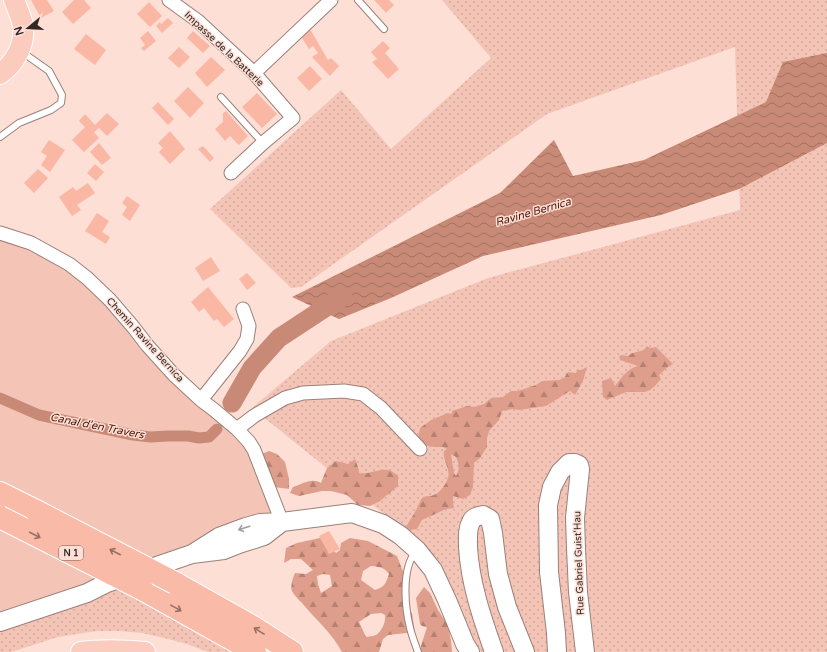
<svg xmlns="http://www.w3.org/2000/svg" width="827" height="652" font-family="'Varela Round',sans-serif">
  <defs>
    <pattern id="grass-dots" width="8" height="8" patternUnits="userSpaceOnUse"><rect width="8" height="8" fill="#f4c5b7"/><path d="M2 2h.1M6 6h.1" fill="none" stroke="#d2a99d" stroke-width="1.8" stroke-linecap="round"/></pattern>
    <pattern id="forest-firs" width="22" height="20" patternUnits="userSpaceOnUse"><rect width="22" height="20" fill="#de9e8b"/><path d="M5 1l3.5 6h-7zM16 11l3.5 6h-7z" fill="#b58171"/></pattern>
    <pattern id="water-waves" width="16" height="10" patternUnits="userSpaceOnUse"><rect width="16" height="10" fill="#c88976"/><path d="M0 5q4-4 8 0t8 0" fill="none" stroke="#a37060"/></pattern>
  </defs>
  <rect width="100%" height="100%" fill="#fddfd6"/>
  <path fill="url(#grass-dots)" d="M442,0H827V652H470L431,552L252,408L331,341L488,278L740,210L735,47L547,114L301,287L291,288L210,209L341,90L391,149L491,58Z
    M130,583L255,652H208L187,644L164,638L142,633L119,631H97L77,634L58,637L11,652H0V631Z"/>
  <path fill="url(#forest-firs)" fill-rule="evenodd" d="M647,346L650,348L656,347L673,364L669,366L659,375L661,379L655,386L650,390L645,392H626L607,400L603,397L602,381L611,378L615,386C621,378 628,368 638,366L620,360L619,357L621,355L628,356C630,355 631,353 633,353C640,350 642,353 647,346Z
    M587,367L583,381L575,395L570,391L546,406L519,410L513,409L502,411L499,420L489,431L487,438V447L480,458L474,463L473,487L470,495L463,499L453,496V502L454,508L446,509L422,520L417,529L411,530L406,528C408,522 412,518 415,512C418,508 419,502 422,498C426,495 430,497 434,495C440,493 446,484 448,478C451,469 442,460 444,451L447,449L443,447H434L417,444L420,428L431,420L448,413L451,414L453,410H455L467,406L474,407L484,404L491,398L503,397L511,391H518L536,385L542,381L559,380L564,378L568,372L576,373L577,371L576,370H581ZM451,454L456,457C459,464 460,469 456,476L454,473Z
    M269,451L277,454L285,462L289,479V489L274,487L272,476L264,460L262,454Z
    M355,459L358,467L359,473C368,475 379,468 389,470C392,471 395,474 398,475V486L380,501L370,506L358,505L347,495L331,491H322L299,496L290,493L293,487C302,484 312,477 321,483L327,468L336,461L348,464Z
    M320,538H325L336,553L340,550L341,543L350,538L368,541L397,556L407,582L404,596L412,614L415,632L388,635L383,639L379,652H342C332,633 316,620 302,603C299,600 294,595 292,591C290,585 293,578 295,573L306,574L313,570L301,559H291L284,563L286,548L297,543ZM371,566C380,567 384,567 389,574C386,583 385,587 375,590L361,580L363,571ZM323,574L330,575L332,586L321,593L318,584L317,576ZM381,613L385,615C386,622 382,631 376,635C373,636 369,637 366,637L359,622L371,614Z
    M424,587L430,593L438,610L448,625L451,641L452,652H421V646L427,627L422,626L420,624L416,598Z"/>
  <path fill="#f4c5b7" d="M0,233L69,264L237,429L280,522L0,613V516L15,500L0,492Z"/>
  <path fill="url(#water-waves)" d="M827,53V143L739,189L661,215L483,256L391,298L339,319L292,297L500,193L554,140L573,176L644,160L766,102L783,62Z"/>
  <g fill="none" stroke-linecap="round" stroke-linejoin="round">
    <path stroke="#c88976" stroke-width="11" d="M0,398L39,415L133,435L151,437L168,436H188L199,438L209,437L217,429"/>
    <path stroke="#c88976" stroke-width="19" d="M232,403L252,368L279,338L343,296"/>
  </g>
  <path fill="#fab8a4" d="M31,0H47L54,11L41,18Z
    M74,0H84L91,8L73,24L62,12Z
    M374,0H389L394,5L386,13Z
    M149,2L162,16L150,27L137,14Z
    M168,18L173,23L162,33L156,26L160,22L161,24Z
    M310,29L328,60L331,58L339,66L330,76L312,57L318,53L313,46L309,49L300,35Z
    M148,31L156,41L144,51L141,48L145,45L140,38Z
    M193,31L210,46L203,53L187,38Z
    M86,34L106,50L95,65L74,49Z
    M383,41L390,48L385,53L399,69L388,79L372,62L377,59L371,52Z
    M179,47L190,57L179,68L168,58Z
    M211,57L225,70L207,87L195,73Z
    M310,66L322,79L309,91L297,78Z
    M188,87L204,103L190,118L174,101Z
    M257,93L277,114L262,128L242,107Z
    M158,102L174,119L168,125L152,108Z
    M226,111L248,136L239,145L230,136L225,141L215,129L223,122V113Z
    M107,113L119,124L107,136L99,128L94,132L99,138L84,152L72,140L85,127L79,121L85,114L95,125Z
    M170,131L185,149L170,164L159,152L163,148L158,143Z
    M49,140L65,150L50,172L41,165L47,156L41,152Z
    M99,143L111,158L102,165L90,152Z
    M203,146L214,158L210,162L198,149Z
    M95,164L104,172L96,181L87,173Z
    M38,169L48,178L34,193L24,183Z
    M88,183L95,193L77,205L81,210L72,216L59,197L73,187L76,191Z
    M127,196L140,205L130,221L122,215L127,207L122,203Z
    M97,213L109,221L102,232L110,237L106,244L85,231Z
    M211,257L220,271L203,281L195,268Z
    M247,273L256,283L247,290L239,279Z
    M208,287L234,319L224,327L217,319L214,321L204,308L199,312L191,302Z
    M329,531L340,549L329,554L319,536Z"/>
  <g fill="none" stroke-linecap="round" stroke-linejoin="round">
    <defs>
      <path id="service" d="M358,0L384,29
        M221,97L263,143
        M0,137L19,123L51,110L61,103L62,95L49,71L22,52
        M416,551C401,569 405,607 410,628C412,636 415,644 418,652"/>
      <path id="minor" d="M169,0L198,21L254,73L293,118L263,143L231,173
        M254,73L331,0
        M0,233L31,243L69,264L87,278L110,300L134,328L147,345L174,375L201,400L213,409L237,429L249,442L254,450L282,522
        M201,400L240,351L247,339L249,326L243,309
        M237,429L254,416L285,398L303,393L344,391L363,394L381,408L420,449"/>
      <path id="secondary" d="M192,554L219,537L246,527L260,523L282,522L352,513L383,524L400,535L417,550L433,570L447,600L465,644L470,652
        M0,622L87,593L107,583L192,554L224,550L239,544L264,536L282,522
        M494,652C482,618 470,583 468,547C468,539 467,529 471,522C473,517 478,516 483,515L490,519L493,533L498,574L507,607L525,652
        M557,652L556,633L549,572L548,505L552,487L560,472L569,463H575L579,465L580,469L575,518L576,548L578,592L585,652"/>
      <path id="primary" d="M0,74C15,63 25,46 23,26C22,18 17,8 14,0
        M81,652C102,649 124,650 145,652"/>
      <path id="trunk" d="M0,493L36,511
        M175,583L253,627L292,652
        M142,589L255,652"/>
    </defs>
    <use href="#service" stroke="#9b8078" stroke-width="8"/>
    <use href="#minor" stroke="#9b8078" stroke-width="15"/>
    <use href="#secondary" stroke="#9b8078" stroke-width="20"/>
    <use href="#primary" stroke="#fff" stroke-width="22"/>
    <use href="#trunk" stroke="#fff" stroke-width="24"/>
    <use href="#service" stroke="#fff" stroke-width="6"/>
    <use href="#minor" stroke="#fff" stroke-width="13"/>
    <use href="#secondary" stroke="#fff" stroke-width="18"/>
    <use href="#primary" stroke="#fbcbbe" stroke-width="20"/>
    <use href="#trunk" stroke="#fabaa8" stroke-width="22"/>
    <defs>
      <path id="trunk-bridge" d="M36,511L175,583
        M0,517L142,589"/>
    </defs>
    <use href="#trunk-bridge" stroke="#fff" stroke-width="24" stroke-linecap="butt"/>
    <use href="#trunk-bridge" stroke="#fabaa8" stroke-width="22"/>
  </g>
  <defs><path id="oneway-shaft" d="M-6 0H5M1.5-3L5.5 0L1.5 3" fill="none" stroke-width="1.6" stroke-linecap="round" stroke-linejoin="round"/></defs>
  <use stroke="#a39e9c" href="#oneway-shaft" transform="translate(244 528) rotate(162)"/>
  <g stroke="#967066">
    <use href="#oneway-shaft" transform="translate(35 535) rotate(27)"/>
    <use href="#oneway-shaft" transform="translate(115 552) rotate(-153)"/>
    <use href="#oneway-shaft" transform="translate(176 608) rotate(29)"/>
    <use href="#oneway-shaft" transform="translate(259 631) rotate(-148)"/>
  </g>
  <g text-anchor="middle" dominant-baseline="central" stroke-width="3" stroke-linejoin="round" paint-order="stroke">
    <rect fill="#fddfd6" stroke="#6f5e59" stroke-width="1" x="59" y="546" width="24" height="14" rx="3"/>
    <g font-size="9" font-weight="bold" fill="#322723">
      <text x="71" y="553">N 1</text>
    </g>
    <g font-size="10" fill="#322723" stroke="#fddfd6">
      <text transform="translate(224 49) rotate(43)">Impasse de la Batterie</text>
      <text transform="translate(145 340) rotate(48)">Chemin Ravine Bernica</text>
      <text transform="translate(579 563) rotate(-92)">Rue Gabriel Guist'Hau</text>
    </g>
    <g font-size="11" font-style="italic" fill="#4e1504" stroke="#fddfd6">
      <text transform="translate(533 212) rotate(-16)">Ravine Bernica</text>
      <text transform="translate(97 426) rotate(11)">Canal d'en Travers</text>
    </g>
  </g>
  <g transform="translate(28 28) rotate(252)" stroke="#fddfd6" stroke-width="3" paint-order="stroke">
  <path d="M0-3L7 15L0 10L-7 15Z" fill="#322723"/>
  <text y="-6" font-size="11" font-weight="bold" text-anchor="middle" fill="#322723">N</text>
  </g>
</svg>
